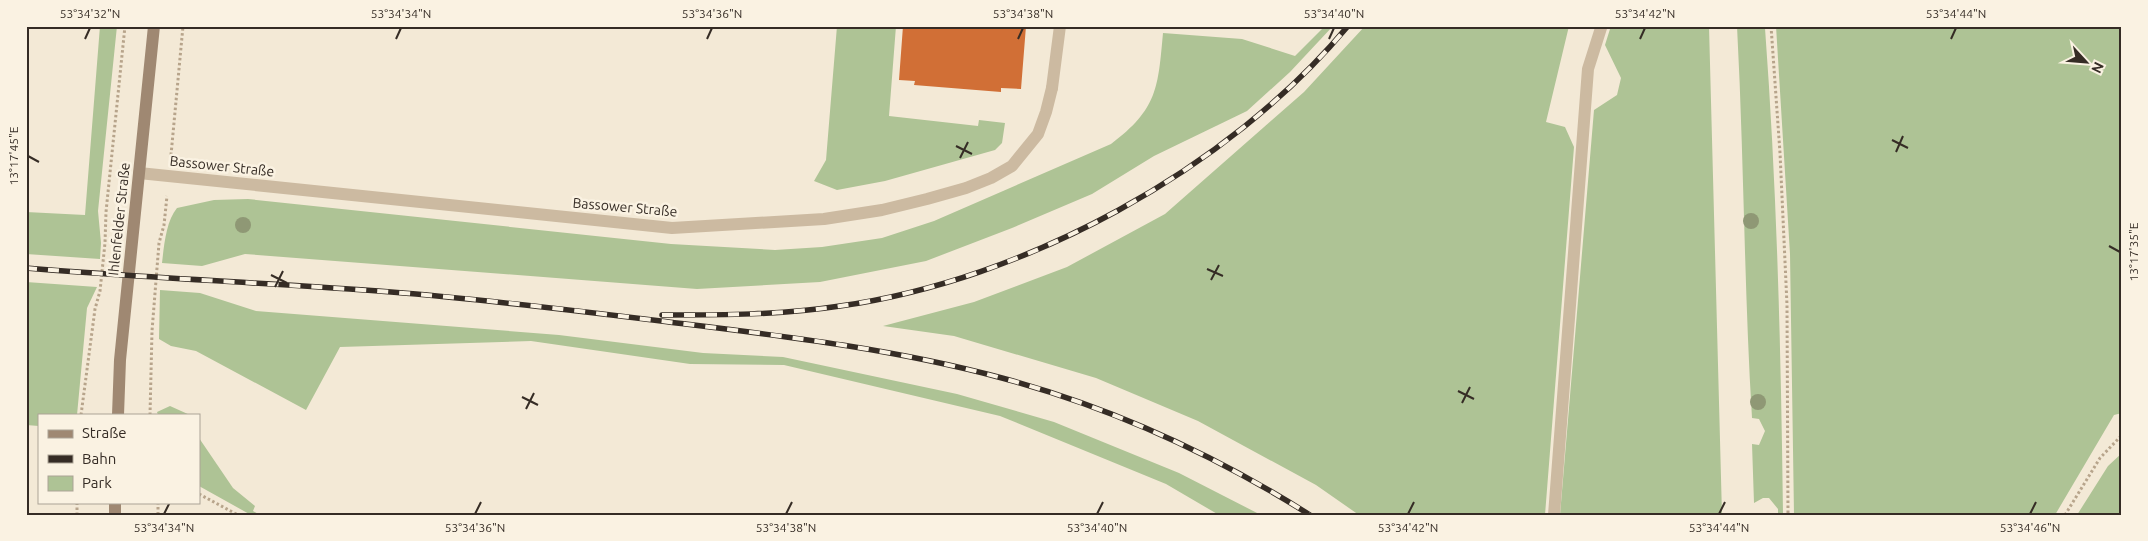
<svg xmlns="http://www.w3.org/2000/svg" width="2148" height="541" font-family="Ubuntu,sans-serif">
  <rect width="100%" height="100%" fill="#f3e9d6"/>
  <path fill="#aec395" d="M100,26H117L98,211L101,243L100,259L26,254V212L85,215Z
    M837,26H896L889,116L978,126L979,120L1005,123L1002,143L995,150L885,181L837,190L814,181L826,160Z
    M1325,26H1333L1290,72L1247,111L1154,156L1092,194L1012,228L926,261L820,282L697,289L245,254L202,266L162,263C164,246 166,221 177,208L214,200L248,199L671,244L775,250L822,247L882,238L934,221L1111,144C1158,109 1158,87 1163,33L1242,39L1295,56Z
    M1365,26H1569L1546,122L1565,127L1574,147L1545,515H1359L1316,485L1198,421L1096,378L954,336L883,326L974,302L1067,267L1165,214L1304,92Z
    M1604,26H1709L1722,515H1560L1594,110L1617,95L1621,78L1605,45L1610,29Z
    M1737,26H1764L1765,28C1777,190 1781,352 1783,515H1778V509L1769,498H1763L1754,503L1752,444L1759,445L1765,431L1759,419L1752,418C1744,287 1744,157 1737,26Z
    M1776,26H2122V413L2114,415L2055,515H1794L1790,254Z
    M26,282L97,287L87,308L77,415H39V426L26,425Z
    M160,290L200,293L256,311L559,335L703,353L783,357L957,394L1054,422L1179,473L1261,515H1219L1166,484L1000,416L784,365L690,364L531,341L340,347L306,410L196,351L171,346L159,339Z
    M170,406L190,415H158L157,412Z
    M199,438L233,488L255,506L253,511L260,515H251L199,486Z
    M2122,453V515H2077L2108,466Z"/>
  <path fill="#d16f36" d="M903,26H1026L1021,89L1001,88V92L914,85L915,81L899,80Z"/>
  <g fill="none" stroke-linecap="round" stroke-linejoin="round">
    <path stroke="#b7a48b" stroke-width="3" stroke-dasharray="2.5 2.5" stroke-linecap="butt" d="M1771,26L1780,153L1787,305L1788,515
      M171,155L183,26
      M81,415L95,309L100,291L105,243L106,212L125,26
      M150,415L152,331L159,243L164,225L167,196
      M199,494L238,515
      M158,502V515
      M77,515V502
      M2065,515L2100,458L2122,435"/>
    <path stroke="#ccbaa1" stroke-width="12" d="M1052,88L1060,26
      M1554,515L1588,69L1601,28"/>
    <path stroke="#ccbaa1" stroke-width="12" d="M139,173L672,228L824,219L882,210L927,199L966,188L991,178L1012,166L1038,134L1046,112L1052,88"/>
    <path stroke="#9f8872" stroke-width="12" d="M118,415L120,360L154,26
      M115,515V502"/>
    <defs>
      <path id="rail" d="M26,268C148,278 269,283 391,292C481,299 571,310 661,321C775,335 891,348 1002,378C1110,407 1215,455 1310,515
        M662,315C722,315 781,315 840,306C1025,280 1228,170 1348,26"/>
    </defs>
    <use href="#rail" stroke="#352c25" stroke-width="5.5"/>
    <use href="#rail" stroke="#faf2e2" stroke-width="4" stroke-dasharray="11" stroke-linecap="butt"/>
  </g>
  <g fill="#8f9875">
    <circle cx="1751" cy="221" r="8"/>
    <circle cx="243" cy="225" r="8"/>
    <circle cx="1758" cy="402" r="8"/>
  </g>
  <path fill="none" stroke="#352c25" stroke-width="2" d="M85,39L90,28M396,39L401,28M707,39L712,28M1018,39L1023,28M1329,39L1334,28M1640,39L1645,28M1951,39L1956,28M1892,140L1908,148M956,146L972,154M1896,152L1903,136M28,156L39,162M960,158L968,142M2109,246L2120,252M1207,269L1223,276M271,275L287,283M1211,280L1219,265M275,287L283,271M1458,391L1474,399M522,397L538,405M1462,403L1470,387M526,409L534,393M164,514L170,502M475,514L481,502M786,514L792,502M1097,514L1103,502M1408,514L1414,502M1719,514L1725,502M2030,514L2036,502"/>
  <g text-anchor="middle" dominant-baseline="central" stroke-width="5" stroke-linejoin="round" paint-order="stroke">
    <g font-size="14" fill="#352c25" stroke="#faf2e2">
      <text transform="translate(222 166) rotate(6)">Bassower Straße</text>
      <text transform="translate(625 207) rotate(5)">Bassower Straße</text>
      <text transform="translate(119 219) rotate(-84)">Ihlenfelder Straße</text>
    </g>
  </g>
  <rect width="2148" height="541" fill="none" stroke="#faf2e2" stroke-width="55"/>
  <rect x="38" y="414" width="162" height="90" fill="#faf2e2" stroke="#aba396"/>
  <rect x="48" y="430" width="25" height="8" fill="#9f8872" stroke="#aba396"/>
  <text x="82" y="438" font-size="15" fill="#352c25">Straße</text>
  <rect x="48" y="455" width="25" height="8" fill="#352c25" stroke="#aba396"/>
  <text x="82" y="464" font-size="15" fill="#352c25">Bahn</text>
  <rect x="48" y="476" width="25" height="15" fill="#aec395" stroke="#aba396"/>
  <text x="82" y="488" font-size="15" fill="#352c25">Park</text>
  <g transform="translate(2086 62) rotate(116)" stroke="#faf2e2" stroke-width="4" paint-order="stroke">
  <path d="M0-4L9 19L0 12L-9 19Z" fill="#352c25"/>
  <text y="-8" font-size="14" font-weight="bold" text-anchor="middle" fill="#352c25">N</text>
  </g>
  <rect x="28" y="28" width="2092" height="486" fill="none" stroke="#352c25" stroke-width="2"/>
  <g font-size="12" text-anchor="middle" fill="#352c25">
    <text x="90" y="18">53°34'32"N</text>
    <text x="401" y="18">53°34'34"N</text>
    <text x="712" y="18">53°34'36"N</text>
    <text x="1023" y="18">53°34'38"N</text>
    <text x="1334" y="18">53°34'40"N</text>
    <text x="1645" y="18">53°34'42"N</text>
    <text x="1956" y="18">53°34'44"N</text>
    <text transform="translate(14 156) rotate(-90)" y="4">13°17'45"E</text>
    <text transform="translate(2134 252) rotate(-90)" y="4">13°17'35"E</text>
    <text x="164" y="532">53°34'34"N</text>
    <text x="475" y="532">53°34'36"N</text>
    <text x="786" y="532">53°34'38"N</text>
    <text x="1097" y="532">53°34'40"N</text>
    <text x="1408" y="532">53°34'42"N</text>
    <text x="1719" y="532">53°34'44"N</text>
    <text x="2030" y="532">53°34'46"N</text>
  </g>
</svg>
